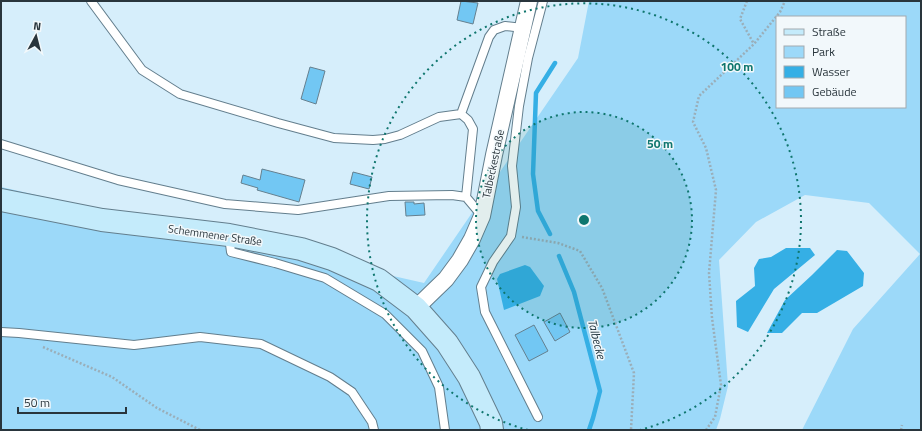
<svg xmlns="http://www.w3.org/2000/svg" width="922" height="431" font-family="'Titillium Web',sans-serif">
  <rect width="100%" height="100%" fill="#d6eefb"/>
  <path fill="#9cd9f9" fill-rule="evenodd" d="M589,1H921V430H802L853,329L920,254L869,203L805,195L756,222L719,260L728,386L720,419L716,430H1V187L424,283L578,58ZM777,17H905V107H777Z"/>
  <path fill="#35afe5" d="M786,248H810L815,255L774,289L748,332L737,327L736,301L755,286L754,268L759,259L771,257Z
    M837,250L847,251L864,273L863,286L817,313H802L782,333H767L785,300L812,275Z
    M525,265L530,267L544,286L540,296L504,310L497,279L500,274Z"/>
  <g fill="none" stroke-linecap="round" stroke-linejoin="round">
    <path stroke="#35afe5" stroke-width="4.5" d="M550,234L538,211L533,174L536,93L555,63
      M559,256L574,292L600,391L593,418L589,430"/>
  </g>
  <path fill="#72c7f3" stroke="#65808f" d="M461,1L478,3L473,24L457,20Z
    M310,67L325,71L316,104L301,99Z
    M262,169L305,180L299,202L257,190L258,188L241,183L243,175L260,180Z
    M353,172L372,177L369,189L350,184Z
    M405,202H414V204L424,203L425,215L406,216Z
    M560,313L570,332L555,341L544,322Z
    M534,325L548,351L529,361L515,335Z"/>
  <g fill="none" stroke-linecap="round" stroke-linejoin="round">
    <defs>
      <path id="lane" d="M91,1L142,70L180,94L278,123L334,138L373,140L385,139L400,135L439,117L461,114L489,37L494,30L505,26L523,28
        M1,144L118,180L225,204L298,210L389,196L452,195L466,197L473,129L468,120L461,114
        M466,197L482,216
        M229,236L231,252L275,263L325,278L385,314L422,351L439,387L445,430
        M1,332L19,333L134,345L200,337L261,344L330,377L352,392L372,422L374,430
        M538,417L485,312L481,287L493,262L511,236L516,207L512,166L519,106L528,58L543,1"/>
      <path id="street" d="M416,308L446,279L460,260L472,239L482,216L494,155L529,1"/>
      <path id="secondary" d="M1,200L102,220L229,235L301,249L332,259L379,280L416,308L447,343L469,377L491,423L492,430"/>
    </defs>
    <use href="#lane" stroke="#637e8d" stroke-width="10"/>
    <use href="#street" stroke="#637e8d" stroke-width="18"/>
    <use href="#secondary" stroke="#637e8d" stroke-width="24"/>
    <path stroke="#9aaeb9" stroke-width="2.5" stroke-dasharray="2 2" stroke-linecap="butt" d="M747,1L740,19L754,44
      M522,237L558,243L580,251L602,288L634,373L631,430
      M43,347L112,377L157,408L200,430
      M706,430L715,417L721,385L712,318L709,273L716,190L706,148L693,122L699,96L754,44L780,12L785,1
      M901,430L902,425"/>
    <use href="#lane" stroke="#fff" stroke-width="8"/>
    <use href="#street" stroke="#fff" stroke-width="16"/>
    <use href="#secondary" stroke="#c4ebfb" stroke-width="22"/>
  </g>
  <circle cx="584" cy="220" r="108" fill="#0f766e" fill-opacity=".12"/>
  <g fill="none" stroke="#0f766e" stroke-width="2" stroke-dasharray="2 4">
    <circle cx="584" cy="220" r="108"/>
    <path d="M528 430A217 217 0 1 1 640 430"/>
  </g>
  <g text-anchor="middle" dominant-baseline="central" stroke-width="3" stroke-linejoin="round" paint-order="stroke">
    <g font-size="11" fill="#29353c" stroke="#f2f8fb">
      <text transform="translate(493 164) rotate(-78)">Talbeckestraße</text>
      <text transform="translate(215 235) rotate(8)">Schemmener Straße</text>
    </g>
    <g font-size="12" font-style="italic" fill="#1c303a" stroke="#f2f8fb">
      <text transform="translate(597 339) rotate(76)">Talbecke</text>
    </g>
  </g>
  <circle cx="584" cy="220" r="6" fill="#0f766e" stroke="#f2f8fb" stroke-width="2"/>
  <g font-size="12" text-anchor="middle" font-weight="bold" fill="#0f766e" stroke="#f2f8fb" stroke-width="3" stroke-linejoin="round" paint-order="stroke">
    <text x="737" y="71">100 m</text>
    <text x="660" y="148">50 m</text>
  </g>
  <rect width="922" height="431" fill="none" stroke="#29353c" stroke-width="4"/>
  <rect x="776" y="16" width="130" height="92" fill="#f2f8fb" stroke="#a2aaaf"/>
  <rect x="784" y="29" width="20" height="6" fill="#c4ebfb" stroke="#a2aaaf"/>
  <text x="812" y="36" font-size="12" fill="#29353c">Straße</text>
  <rect x="784" y="46" width="20" height="12" fill="#9cd9f9" stroke="#a2aaaf"/>
  <text x="812" y="56" font-size="12" fill="#29353c">Park</text>
  <rect x="784" y="66" width="20" height="12" fill="#35afe5" stroke="#a2aaaf"/>
  <text x="812" y="76" font-size="12" fill="#29353c">Wasser</text>
  <rect x="784" y="86" width="20" height="12" fill="#72c7f3" stroke="#a2aaaf"/>
  <text x="812" y="96" font-size="12" fill="#29353c">Gebäude</text>
  <g transform="translate(36 36) rotate(7)" stroke="#f2f8fb" stroke-width="3" paint-order="stroke">
  <path d="M0-3L7 15L0 10L-7 15Z" fill="#29353c"/>
  <text y="-6" font-size="11" font-weight="bold" text-anchor="middle" fill="#29353c">N</text>
  </g>
  <path d="M18 407v6h108v-6" fill="none" stroke="#29353c" stroke-width="2"/>
  <text x="24" y="407" font-size="12" fill="#29353c" stroke="#f2f8fb" stroke-width="3" paint-order="stroke">50 m</text>
</svg>
